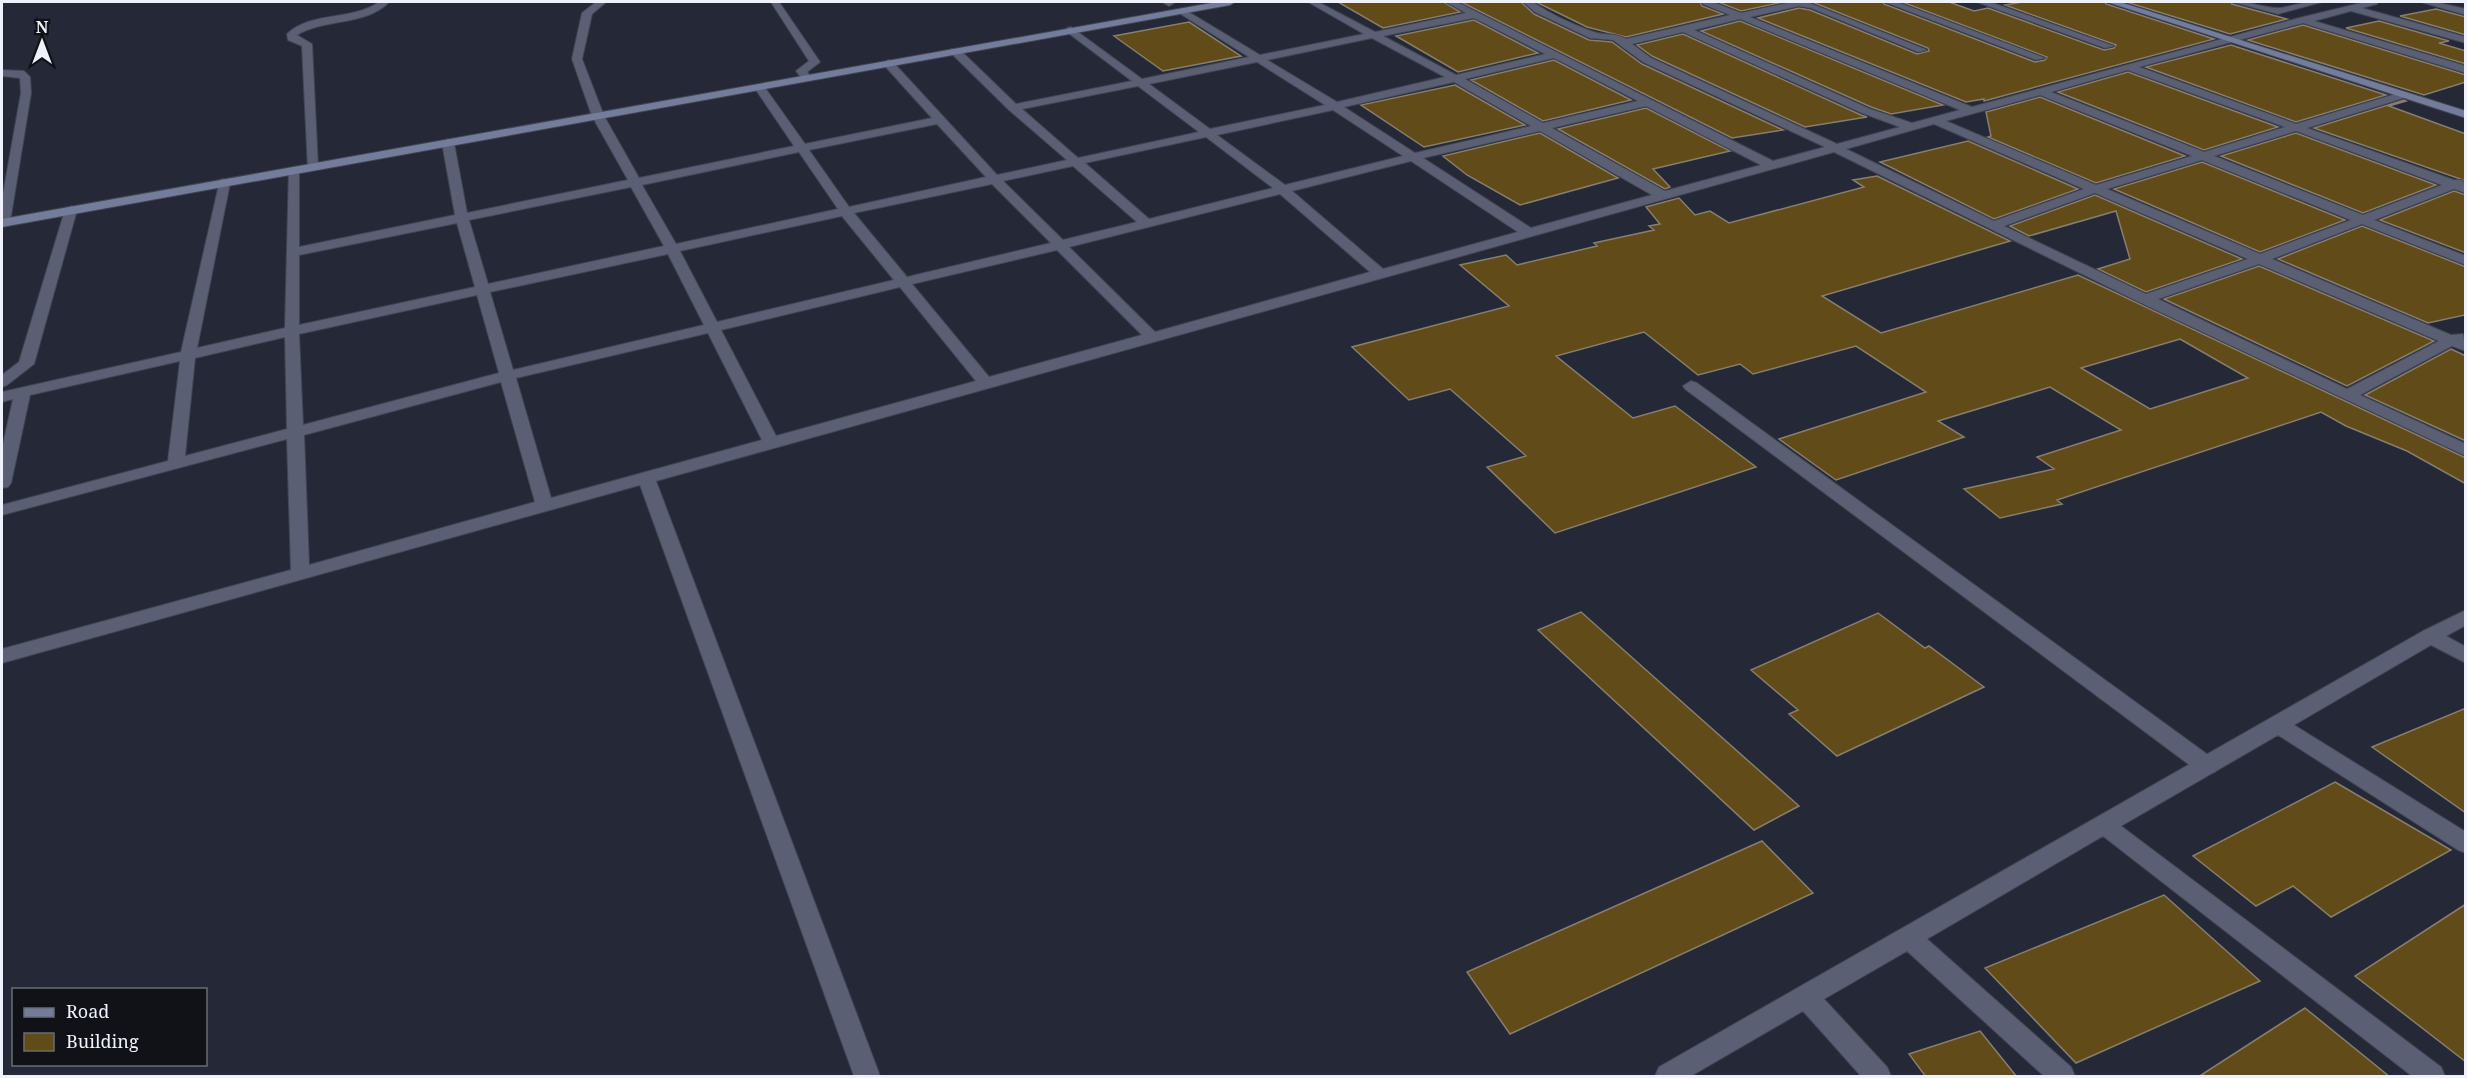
<svg xmlns="http://www.w3.org/2000/svg" width="2467" height="1078" font-family="'Noto Serif',serif">
  <rect width="100%" height="100%" fill="#252937"/>
  <path fill="#604b19" stroke="#877e6d" stroke-width="1.5" fill-rule="evenodd" d="M1338,2H1444L1460,12L1383,28Z
    M1461,2H1521L1534,14L1589,40L1612,42L1642,64L1783,130L1732,138Z
    M1536,2H1700L1702,6L1723,14L1626,37L1587,27Z
    M1718,2H1784L1741,11Z
    M1812,2H1883L1884,4L2035,62L2045,60L2047,57L1902,2H1949L1974,11L1988,8L2104,50L2114,48L2116,45L2005,5L2023,2H2105L2106,4L2214,39L1984,101V99L1966,102L1758,18L1799,8L1810,10L1917,54L1929,51L1928,48Z
    M2126,2H2231L2232,4L2287,19L2230,34Z
    M2436,9L2466,17V35L2400,16Z
    M1474,20L1538,53L1458,72L1396,36Z
    M1740,21L1943,105L1891,114L1871,107L1701,31Z
    M2379,21L2449,41L2439,43L2466,51V64L2346,28Z
    M1189,22L1241,56L1163,71L1114,36Z
    M2303,25L2466,75V82L2424,95L2248,40Z
    M1683,34L1861,115L1867,117L1805,127L1652,56L1637,45Z
    M2231,45L2386,95L2296,122L2146,67Z
    M1554,60L1631,100L1543,121L1471,80Z
    M2128,72L2278,127L2204,150L2058,92Z
    M1455,85L1525,125L1424,147L1361,105Z
    M2040,97L2185,156L2096,183L1988,137L1991,136L1986,112Z
    M2404,100L2406,101L2389,106L2466,134V181L2314,128Z
    M1646,108L1730,151L1653,169L1670,187L1665,189L1558,129Z
    M1540,133L1618,178L1520,205L1467,175L1443,156Z
    M2296,133L2436,185L2363,213L2221,156Z
    M1968,141L2078,189L1994,219L1880,162Z
    M2202,162L2345,220L2260,252L2114,189Z
    M1877,176L2010,241L1822,296L1881,333L2078,275L2466,458V484L2407,451L2346,426L2321,412L2057,500L2062,504L2000,518L1964,489L2054,469L2037,457L2121,430L2050,387L1938,421L1964,437L1836,480L1779,439L1926,392L1856,346L1753,374L1740,364L1698,375L1644,332L1556,356L1633,418L1675,406L1756,467L1555,533L1487,467L1526,456L1450,389L1409,400L1352,347L1509,306L1460,265L1506,255L1517,265L1597,246L1594,243L1654,230L1649,226L1660,224L1646,207L1679,198L1695,215L1710,211L1729,223L1864,187L1853,180ZM2180,339L2248,378L2150,409L2081,368Z
    M2454,191L2466,195V253L2380,220Z
    M2095,195L2242,259L2146,292L2098,269L2130,259L2116,211L2029,236L2010,226Z
    M2362,226L2466,267L2465,315L2428,323L2278,259Z
    M2259,266L2434,341L2347,386L2164,299Z
    M2451,349L2466,356V441L2365,395Z
    M1581,612L1664,686L1799,806L1754,830L1538,630Z
    M1878,613L1925,648L1929,646L1984,687L1837,756L1789,714L1798,710L1751,670Z
    M2466,708V813L2372,747Z
    M2335,782L2451,850L2331,917L2293,886L2256,906L2193,856Z
    M1762,841L1813,893L1510,1034L1467,972Z
    M2164,895L2260,981L2076,1063L1985,968Z
    M2466,904V1062L2355,976Z
    M2305,1008L2390,1077H2198L2288,1019Z
    M1980,1031L2017,1077H1926L1909,1054Z"/>
  <g fill="none" stroke-linecap="round" stroke-linejoin="round">
    <defs>
      <path id="lane" d="M1691,381L1697,383L2215,760L2218,766L2215,772L2207,774L2199,772L1685,389L1683,386Z"/>
      <path id="street" d="M379,2H389C366,26 325,18 297,35L312,44L318,167L316,170H308L302,46L288,40L287,34C311,11 352,21 379,2Z
        M596,2H606L592,14L582,59L604,116L639,178L794,146L754,87L759,84L763,85L805,144L932,118L884,65L883,63L888,60L892,61L997,175L1067,160L1009,110L951,53V49H959L1016,104L1132,81L1067,32V28L1071,27L1142,79L1249,57L1179,13L1177,11L1182,8L1260,55L1364,34L1308,2H1318L1375,32L1466,13L1446,2H1457L1773,161L1825,147L1643,62L1613,40L1590,38L1535,12L1523,2H1533C1550,14 1574,25 1594,32C1605,36 1615,32 1626,39L1730,15L1703,4L1702,2H1713L1741,13L1792,2H1807L1927,50L1918,52L1811,8L1799,6L1750,17L1972,107L2299,18L2365,2H2378L2377,4L2362,8L2466,37V43L2351,11L2314,21L2466,66V73L2303,23L2139,67L2296,124L2399,93H2407V97L2307,128L2454,180H2462L2466,185V193L2454,189L2374,220L2466,256V265L2362,224L2272,259L2451,335L2463,334L2466,351L2452,346L2360,395L2466,444V456L2139,302L1834,152L656,481L880,1076H854L640,485L2,663V649L291,570L287,439L2,515V505L168,461L180,361L30,395L11,483L8,487L2,488V449L13,399L2,402V392L181,352L220,180L224,179L230,183L197,348L285,328L289,168H297L299,171V247L455,215L442,143L448,139L454,143L467,213L628,180L592,116L572,59L582,13ZM1474,18L1545,54L1456,75L1383,36ZM1740,19L1960,110L1912,123L1870,109L1694,30ZM1683,32L1862,113L1900,127L1837,144L1651,58L1632,44ZM1372,38L1445,77L1337,102L1267,60ZM1554,58L1638,101L1543,123L1465,79ZM1257,62L1325,105L1210,129L1149,84ZM2128,70L2285,127L2204,152L2051,92ZM1454,82L1531,126L1415,153L1344,107ZM1138,86L1199,132L1078,158L1022,109ZM2040,95L2192,156L2096,185L1946,121ZM1646,106L1761,165L1665,191L1552,128ZM1333,110L1403,156L1285,185L1217,135ZM937,124L986,177L849,207L809,150ZM1934,124L2084,189L1994,221L1846,149ZM1540,131L1652,195L1531,228L1423,158ZM2296,131L2442,185L2363,215L2214,156ZM1206,137L1273,188L1149,219L1085,163ZM799,152L838,209L676,244L642,185ZM2202,160L2351,220L2260,254L2107,189ZM1411,161L1518,232L1383,269L1292,191ZM1073,166L1137,222L1063,240L1003,181ZM992,184L1051,243L907,277L854,213ZM631,187L664,246L488,284L469,220ZM2095,193L2248,259L2146,294L2004,226ZM1280,194L1370,272L1155,332L1069,247ZM842,216L894,280L717,322L680,251ZM457,223L475,287L299,325V255ZM1057,250L1142,335L989,377L912,284ZM668,254L704,325L513,370L490,292ZM2259,264L2439,341L2347,389L2158,299ZM900,287L976,381L776,436L721,330ZM477,295L499,373L303,425L299,334ZM708,333L762,440L551,498L516,378ZM285,337L287,429L185,456L195,358ZM501,382L535,502L309,565L304,435Z
        M771,2H779L820,62L807,72L812,78L811,80H803L796,71L809,61Z
        M1162,2H1173L1174,3L1169,6Z
        M1885,2H1897L2045,58L2036,60Z
        M1977,2H1990L2114,46L2105,48Z
        M2233,2C2249,0 2265,9 2280,8C2294,6 2307,0 2322,2L2278,14Z
        M2421,2H2435L2466,9V15Z
        M2,70L24,71L30,77L31,93L10,222L4,226L2,225V200L21,93L20,78L2,76Z
        M71,206L77,210L34,364L7,385L2,387V375L19,362L65,210Z
        M2466,610V625L2446,636L2466,647V663L2431,645L2294,725L2466,832V853L2458,850L2278,735L2121,826L2441,1067L2445,1076H2412L2103,836L1927,939L2071,1067L2075,1076H2044L1907,951L1824,999L1887,1067L1891,1076H1861L1803,1011L1691,1076H1655L1659,1067L2423,631Z"/>
      <path id="secondary" d="M1217,2H1235L1230,5L2,227V219Z
        M2107,2H2120L2466,111V118Z"/>
    </defs>
    <use href="#lane" stroke="#414553" stroke-width="2"/>
    <use href="#street" stroke="#414553" stroke-width="2"/>
    <use href="#secondary" stroke="#414553" stroke-width="2"/>
    <use href="#lane" fill="#5a5f73" fill-rule="evenodd"/>
    <use href="#street" fill="#5a5f73" fill-rule="evenodd"/>
    <use href="#secondary" fill="#747c9c" fill-rule="evenodd"/>
  </g>
  <rect width="2467" height="1078" fill="none" stroke="#eff2fc" stroke-width="6"/>
  <rect x="12" y="988" width="195" height="78" fill="#101218" stroke="#696c73" stroke-width="1.5"/>
  <rect x="24" y="1008" width="30" height="9" fill="#747c9c" stroke="#696c73" stroke-width="1.5"/>
  <text x="66" y="1018" font-size="18" fill="#eff2fc">Road</text>
  <rect x="24" y="1033" width="30" height="18" fill="#604b19" stroke="#696c73" stroke-width="1.5"/>
  <text x="66" y="1048" font-size="18" fill="#eff2fc">Building</text>
  <g transform="translate(42 42)" stroke="#101218" stroke-width="4.5" paint-order="stroke">
  <path d="M0-4.5L10 22L0 15L-10 22Z" fill="#eff2fc"/>
  <text y="-9" font-size="16" font-weight="bold" text-anchor="middle" fill="#eff2fc">N</text>
  </g>
</svg>
